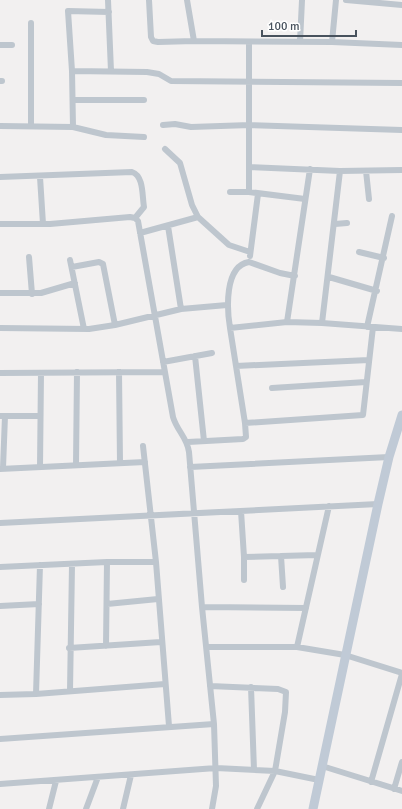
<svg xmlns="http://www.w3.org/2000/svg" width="402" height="809" font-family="Signika,sans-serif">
  <rect width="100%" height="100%" fill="#f2f0f0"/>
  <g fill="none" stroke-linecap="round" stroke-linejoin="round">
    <path stroke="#bec6ce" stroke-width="6" d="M108,0L111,71
      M149,0L151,37L153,41L158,42L194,41L187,0
      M346,0L402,5
      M31,23V126
      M194,41L332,42L402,45
      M300,42L302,0
      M332,42L336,0
      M0,45H12
      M72,71L147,72L159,74L171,81L402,83
      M0,81H2
      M73,100H144
      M163,125L175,124L191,127L250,125L402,130
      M0,126L73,127L106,135L144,137
      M73,127L72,71L68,11L109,12
      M165,149L180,163L192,205L198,217L229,245L250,252
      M250,167L340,171L402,170
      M366,171L369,199
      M0,177L132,172C144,176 142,196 144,207L135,218
      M40,177L43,224
      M230,192H249L305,199
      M249,192V42
      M0,224H50L130,217L135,218L138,221L173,417C177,431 187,437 189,452L202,607L214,724L216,786L212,809
      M335,224L347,223
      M168,226L181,309
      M140,233L198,217
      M359,252L384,258
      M250,256L258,194
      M29,257L32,294
      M70,260L84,329
      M72,267L99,262L103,264L115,325
      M329,277L377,291
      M0,293H41L75,283
      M287,322L310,169
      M322,323L340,171
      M367,327L392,216
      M0,328L89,329L115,325L181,309L227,305
      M230,328C227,310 224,266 249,262L280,273L295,276
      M195,356L204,441
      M163,362L212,353
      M236,366L369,360
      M119,372L120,463
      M0,373L165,372
      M272,388L366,382
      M0,416H40
      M245,423L363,415L373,327
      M188,442L243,439L246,437L245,423L230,328L287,322L322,323L402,329
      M143,446L156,562L169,726
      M76,465L77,372
      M40,467L41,373
      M190,467L389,457
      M3,468L5,416
      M0,469L145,462
      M241,511L244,557L317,555
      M0,523L378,504
      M281,556L283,587
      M244,557V580
      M0,567L107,562H156
      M107,604L158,599
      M0,606L39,604
      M202,607L306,608
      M106,646L107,562
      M207,647H297L345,655L402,673
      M297,647L329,506
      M69,648L161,642
      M210,686L278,689L286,692L285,712L275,771L257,809
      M251,687L254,770
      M70,691L72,565
      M36,694L40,565
      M0,695L36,694L165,684
      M0,739L214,724
      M322,766L402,791
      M371,782L402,674
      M0,784L216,768L275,771L319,780
      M394,789L402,762
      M49,809L56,781
      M86,809L98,777
      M123,809L131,775"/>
    <path stroke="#c0cad6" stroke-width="9" d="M313,809L378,504L389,457L402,415"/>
  </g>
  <path d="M262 30v6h94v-6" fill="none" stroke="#48525d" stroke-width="2"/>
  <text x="268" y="30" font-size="12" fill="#48525d" stroke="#ffffff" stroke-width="3" paint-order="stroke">100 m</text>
</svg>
